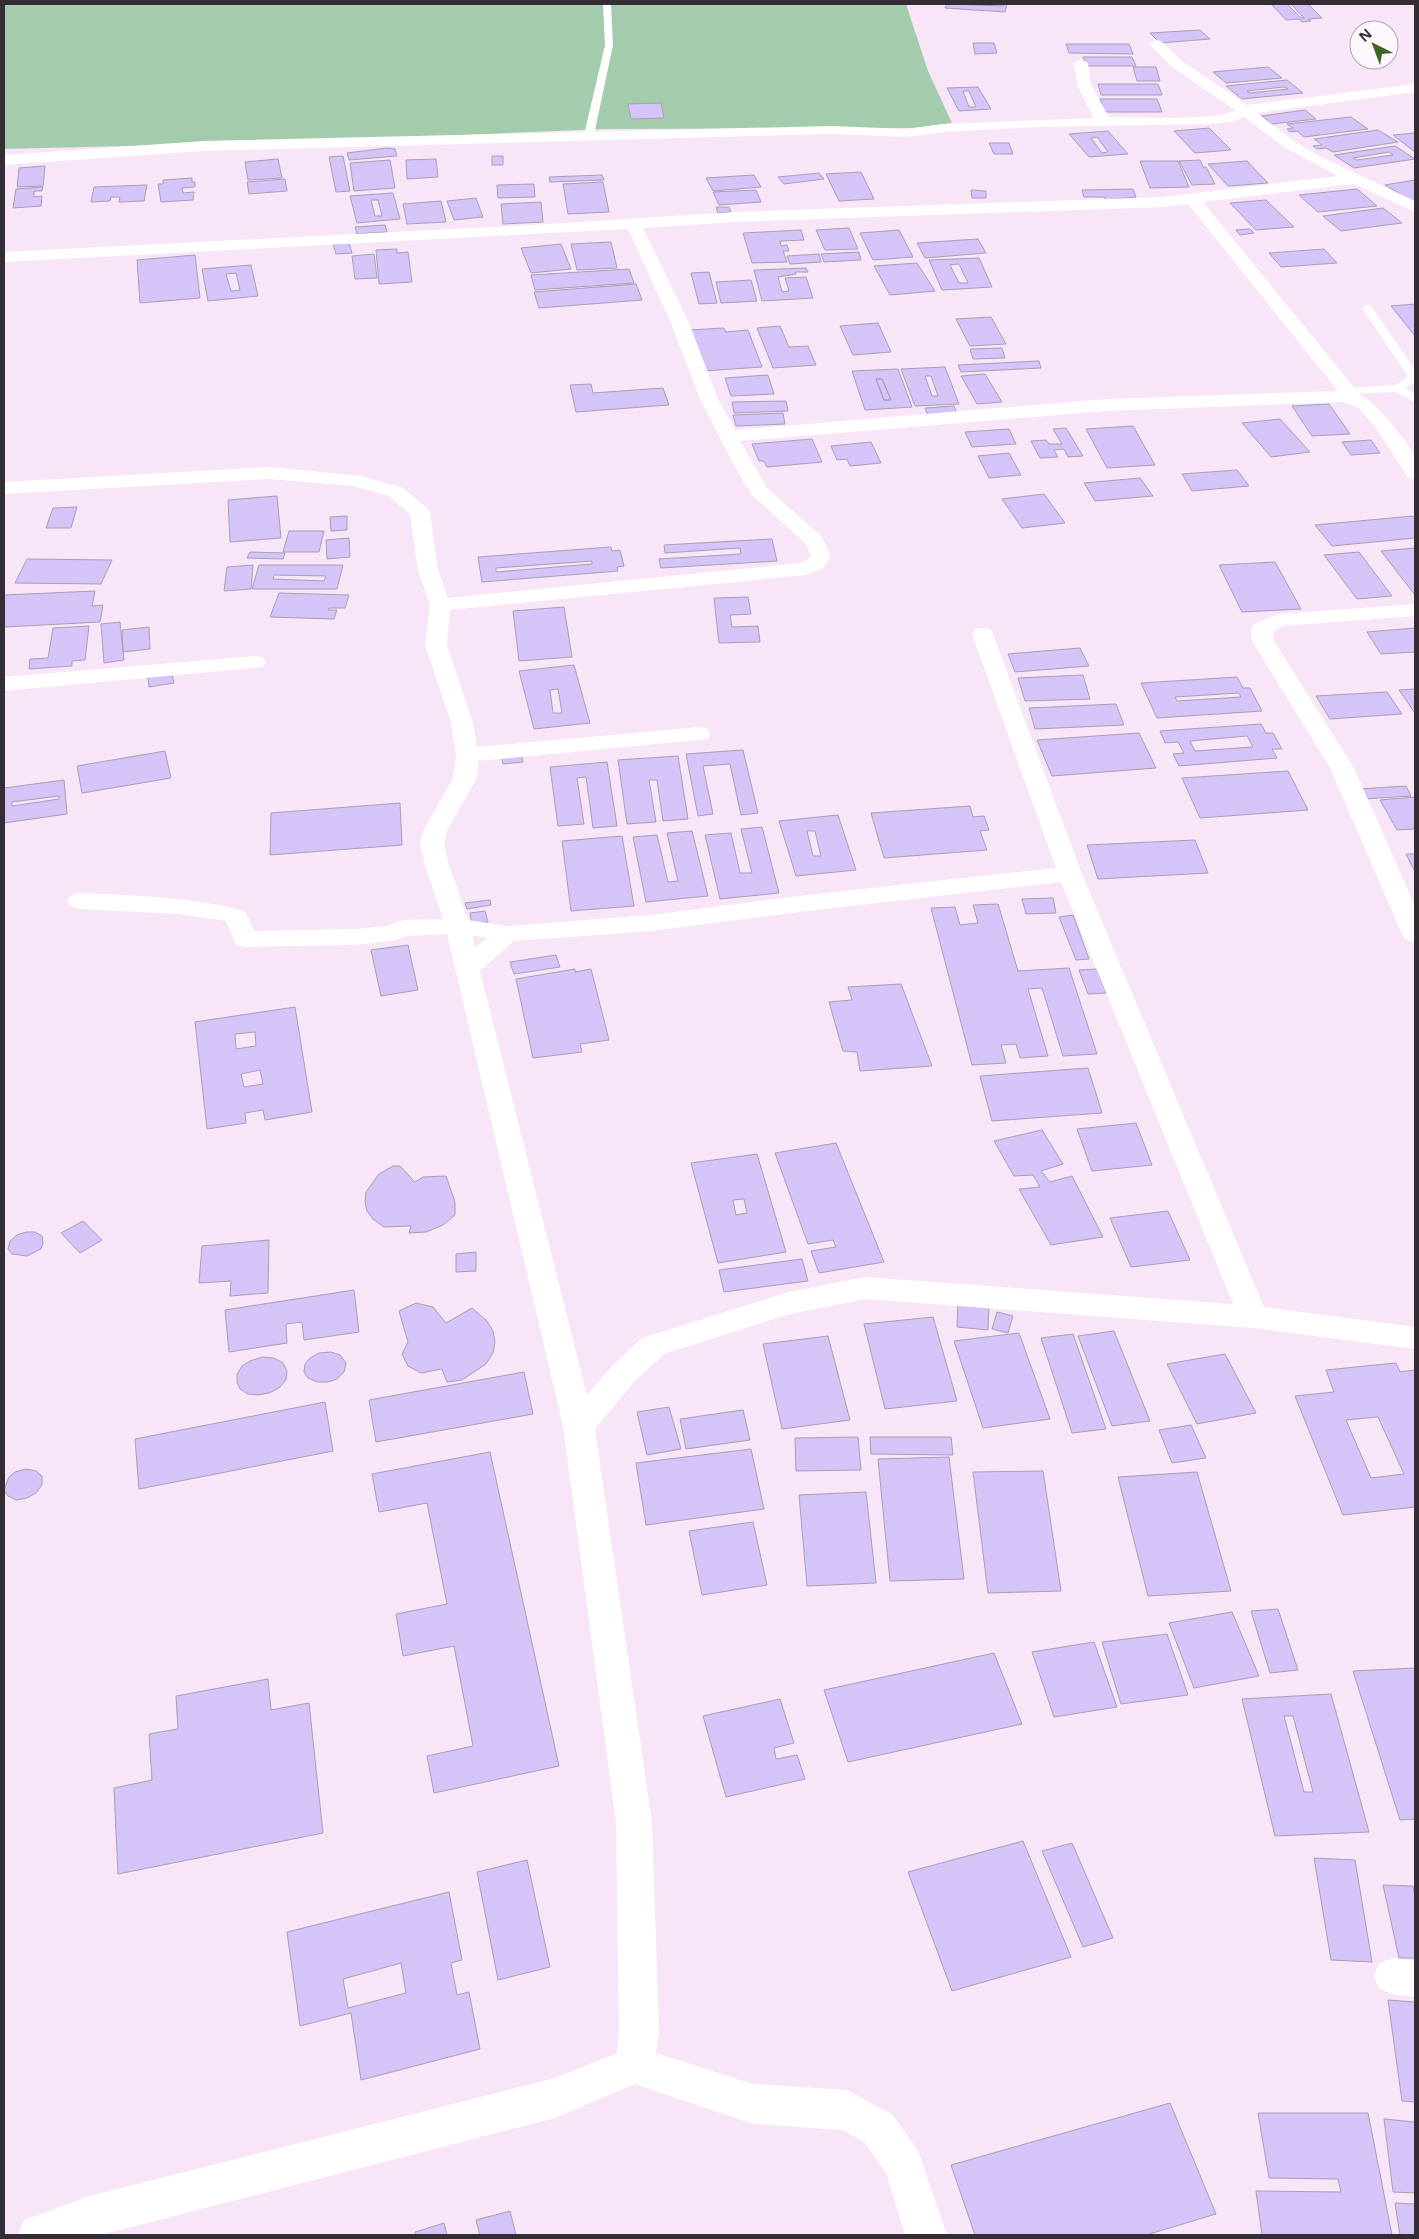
<svg xmlns="http://www.w3.org/2000/svg" width="1419" height="2239" font-family="'Open Sans',sans-serif">
  <rect width="100%" height="100%" fill="#f9e5f8"/>
  <path fill="#a3ccad" d="M4,4H906L928,71L952,123L913,128L604,129L324,141L4,149Z"/>
  <path fill="#d5c4f7" stroke="#a69fb5" fill-rule="evenodd" d="M947,4L1003,6L1004,4H992H1007L1005,12L945,8Z
    M1271,4H1287L1301,18H1304L1291,4H1308L1322,18L1308,19L1311,21L1302,22L1299,19L1286,20Z
    M1200,30L1210,39L1160,43L1150,33Z
    M973,43H994L997,53L975,54Z
    M1066,44H1129L1133,54L1069,53Z
    M1083,57H1132L1136,66H1086Z
    M1133,67H1156L1160,81H1137Z
    M1268,67L1282,78L1226,83L1213,72Z
    M1287,80L1303,93L1242,99L1226,86ZM1284,87L1288,89L1250,93L1247,91Z
    M1098,84H1158L1162,95H1101Z
    M978,87L991,109L959,111L947,88ZM963,91H969L976,107H969Z
    M1100,99H1157L1162,112H1104Z
    M661,103L664,118L631,119L628,104Z
    M1305,110L1316,119L1272,124L1261,116Z
    M1351,117L1368,129L1304,137L1297,131L1290,132L1287,129L1293,128L1287,124Z
    M1209,128L1231,150L1195,153L1174,131Z
    M1378,130L1398,142L1333,152L1326,148L1317,149L1313,146L1322,145L1314,139Z
    M1108,131L1128,154L1089,157L1069,134ZM1097,137L1108,152L1102,153L1091,138Z
    M1415,133V152L1393,135Z
    M989,143H1009L1013,154H994Z
    M1395,146L1415,159L1354,168L1334,155ZM1389,152L1393,155L1357,160L1353,158Z
    M387,148L395,149L397,156L349,160L347,153Z
    M343,156L350,191L336,192L329,157Z
    M492,156H503V165H492Z
    M278,159L282,178L248,180L245,162Z
    M436,159L438,177L407,179L406,160Z
    M390,160L395,188L354,191L350,163Z
    M1200,160L1203,167H1206L1215,184L1192,185L1179,161Z
    M1140,161H1178L1189,187L1150,188Z
    M1247,161L1268,183L1228,186L1208,164Z
    M45,166L43,186L17,187L19,168Z
    M861,172L874,199L839,201L826,174Z
    M819,173L824,179L784,184L778,177Z
    M602,175L604,180L550,182L549,177Z
    M754,175L761,187L713,191L706,178Z
    M192,178V182H195V187L182,188L183,193L194,192L193,200L161,202L158,184H163V180Z
    M285,179L287,191L249,194L247,182Z
    M1415,180V203L1385,185Z
    M603,182L609,212L568,214L563,184Z
    M534,184L535,197L498,198L497,185Z
    M147,185L144,201L119,202L120,197H111L110,201L91,202L94,187Z
    M43,187L42,191H34V197L42,196L41,206L13,208L16,189Z
    M1133,189L1136,197L1105,200L1104,197H1084L1082,190Z
    M1357,189L1377,206L1318,212L1299,195Z
    M756,190L761,202L719,205L713,192Z
    M971,190L986,191V198H972Z
    M393,193L400,219L357,223L350,196ZM371,200H378L382,216H375Z
    M476,198L483,217L454,220L447,201Z
    M1266,200L1294,227L1256,230L1230,203Z
    M441,201L446,222L407,224L403,204Z
    M541,202L543,222L503,224L501,204Z
    M716,207H729L731,212L718,213Z
    M1383,208L1402,223L1341,231L1323,216Z
    M385,225L387,232L357,234L355,227Z
    M849,228L858,249L825,250L816,230Z
    M1250,229L1254,233L1240,235L1236,230Z
    M801,230L804,240L780,241L781,246L787,245L789,251H783L787,262L752,263L743,233Z
    M899,230L913,257L873,260L860,233Z
    M978,239L986,253L925,258L917,243Z
    M611,242L617,268L577,270L571,244Z
    M349,243L352,253L336,254L333,244Z
    M561,244L571,269L531,273L521,248Z
    M397,249V253L408,252L412,282L379,284L376,250Z
    M1324,249L1337,263L1281,267L1269,253Z
    M859,252L861,260L824,262L821,254Z
    M374,254L377,278L355,279L352,256Z
    M819,254L821,262L790,264L787,256Z
    M195,255L200,298L140,303L137,260Z
    M979,258L992,287L942,290L929,260ZM959,264L968,283H959L950,265Z
    M917,263L935,291L890,295L874,266Z
    M251,265L258,296L208,301L202,269ZM236,273L240,290L231,291L226,274Z
    M806,268L808,272H795L796,274L778,277L782,292L789,291L785,278L806,277L813,298L762,301L754,270Z
    M629,269L634,283L535,290L531,275Z
    M709,272L717,303L699,304L691,273Z
    M751,280L757,301L721,303L716,282Z
    M636,284L642,300L539,308L534,292Z
    M1415,304V336L1391,306Z
    M991,317L1006,344L970,346L956,319Z
    M878,323L891,352L853,355L840,326Z
    M780,326L789,347L808,346L816,365L773,368L757,328Z
    M724,328L726,332L748,330L762,367L703,371L689,330Z
    M1002,348L1005,358L973,359L970,349Z
    M1039,361L1041,368L961,372L958,365Z
    M945,367L959,404L915,406L901,369ZM925,376H931L938,396H932Z
    M898,369L912,407L865,410L852,371ZM876,379H882L891,400H884Z
    M985,374L1002,402L977,404L961,376Z
    M768,375L774,394L731,396L725,378Z
    M876,379H882L891,400H884Z
    M591,384L593,393L663,388L669,405L576,412L570,385Z
    M786,401L788,411L734,413L732,402Z
    M1329,404L1350,434L1312,436L1292,406Z
    M954,406L957,413L928,415L925,408Z
    M783,413L785,424L736,426L733,415Z
    M1280,419L1310,452L1271,457L1242,423Z
    M1133,426L1155,465L1107,468L1086,429Z
    M1066,428L1083,456L1068,457L1064,449L1054,450L1058,457L1040,458L1031,441L1046,440L1049,444H1062L1053,429Z
    M1009,429L1016,444L972,447L965,432Z
    M812,439L822,462L767,467L764,461H759L752,444Z
    M1371,440L1380,453L1351,455L1342,442Z
    M871,442L881,463L850,466L847,459L837,460L831,446Z
    M1009,453L1021,475L989,478L978,456Z
    M1237,470L1249,486L1192,491L1182,474Z
    M1140,478L1153,496L1095,501L1084,483Z
    M1044,494L1065,523L1022,528L1002,499Z
    M277,496L281,538L230,542L228,500Z
    M77,507L71,528H46L53,508Z
    M347,516V530L331,531L330,517Z
    M1413,516L1415,519V538L1332,546L1315,525Z
    M289,531H324L319,552H283Z
    M349,538L350,557L327,559L326,540Z
    M772,539L777,561L661,568L659,559L741,554L740,548L665,553L664,545Z
    M611,547L612,551L620,550L624,566L617,567L618,571L482,582L478,557ZM592,561V564L496,572V568Z
    M1415,548V595L1381,551Z
    M250,552L285,553L283,559L247,558Z
    M1359,552L1392,596L1357,599L1324,555Z
    M27,559L112,560L101,584L15,583Z
    M1275,562L1301,609L1242,612L1219,565Z
    M253,565L251,589L224,591L227,567Z
    M259,565H343L337,589H252ZM274,575L326,576L324,581L273,579Z
    M95,591L92,606L103,605L100,622L4,627V595Z
    M279,593L349,595L345,608H329L328,610H337L334,619L270,617Z
    M748,597L751,614L730,615L732,627L758,626L760,642L719,643L714,598Z
    M564,607L572,657L519,661L513,611Z
    M120,622L124,660L104,663L101,624Z
    M89,626L85,660L72,661V666L29,669L30,659L48,658L53,628Z
    M149,627L150,649L123,652L122,630Z
    M1415,628V652L1381,654L1367,632Z
    M1080,648L1089,666L1015,672L1008,654Z
    M574,665L590,723L534,729L519,671ZM558,689L562,713H553L550,690Z
    M172,674L174,683L149,687L148,677Z
    M1083,675L1090,699L1025,701L1018,678Z
    M1237,677L1243,688H1250L1262,711L1157,718L1141,683ZM1239,693L1241,697L1177,701L1175,697Z
    M1415,689V713L1399,690Z
    M1387,692L1402,714L1330,719L1316,696Z
    M1116,704L1124,725L1035,729L1029,708Z
    M1261,724L1266,733H1273L1282,749H1272L1277,758L1179,766L1173,754L1184,753L1178,742L1165,743L1160,731ZM1247,736L1253,747L1195,751L1190,741Z
    M1139,733L1156,768L1052,776L1037,740Z
    M743,750L758,813L741,815L730,764L703,766L713,814L698,816L686,754Z
    M165,751L171,778L82,793L77,766Z
    M521,754L523,762L503,764L501,755Z
    M678,756L688,819L663,821L657,780H649L656,822L627,824L618,760Z
    M607,762L617,826L593,828L586,777L577,778L584,824L558,826L550,767Z
    M1288,771L1308,810L1200,818L1182,778Z
    M64,780L67,814L4,823V788ZM59,796V799L12,806V802Z
    M1406,786L1411,796L1364,799L1359,789Z
    M1415,797V829L1397,830L1380,800Z
    M400,803L402,845L270,855L271,813Z
    M970,806L973,817L984,816L989,830L980,831L987,850L884,858L871,813Z
    M838,815L856,870L796,876L779,821ZM807,831H815L821,856H813Z
    M762,827L779,893L720,899L705,835L731,833L740,873H752L741,829Z
    M692,831L708,896L646,902L633,837L657,835L668,882L678,881L667,833Z
    M622,836L634,906L571,911L562,841Z
    M1195,840L1208,873L1098,879L1087,845Z
    M1406,854H1415V872Z
    M1053,898L1056,913L1026,914L1022,899Z
    M490,900L491,905L467,909L465,903Z
    M998,904L1018,971L1069,968L1097,1054L1063,1056L1042,988L1028,989L1048,1056L1020,1058L1016,1044L1001,1045L1006,1063L972,1065L931,908L955,907L960,925L978,923L973,905Z
    M485,911L488,922L472,924L470,913Z
    M1073,915L1089,959L1076,960L1059,917Z
    M408,945L418,990L381,996L371,950Z
    M556,955L560,967L514,974L510,962Z
    M575,969V972L591,969L609,1040L580,1044L582,1052L533,1058L516,979Z
    M1097,969L1106,993L1088,994L1079,970Z
    M901,984L932,1066L860,1071L857,1052L843,1051L829,1002L852,1000L848,987Z
    M295,1007L312,1112L265,1120L263,1110L245,1113L246,1123L207,1129L195,1022ZM255,1032L256,1046L236,1049L235,1034ZM260,1070L263,1084L244,1087L241,1074Z
    M1088,1068L1102,1113L992,1121L980,1076Z
    M1136,1123L1152,1165L1092,1171L1077,1129Z
    M1042,1130L1063,1164L1041,1171L1050,1182L1072,1176L1103,1237L1051,1245L1019,1189L1040,1187L1033,1175L1014,1176L994,1141Z
    M836,1143L884,1262L819,1273L811,1251L836,1247L833,1240L808,1244L775,1153Z
    M757,1154L786,1252L718,1263L691,1163ZM744,1199L747,1213L736,1215L733,1200Z
    M393,1166H400L415,1182L423,1177L446,1176L455,1202V1215L443,1225L426,1232L409,1233L411,1226L384,1227L373,1219L367,1211L365,1202L366,1192L379,1174Z
    M1168,1211L1190,1260L1131,1267L1110,1218Z
    M83,1221L102,1240L80,1253L61,1233Z
    M26,1232H35L42,1236L43,1243L41,1249L27,1256L12,1254L8,1249L10,1241L17,1235Z
    M269,1240L268,1293L230,1296L231,1281L199,1283L202,1246Z
    M476,1252V1271L456,1272V1254Z
    M802,1259L808,1281L724,1292L719,1270Z
    M354,1290L359,1332L304,1340L302,1322L286,1324L287,1343L229,1352L225,1310Z
    M416,1303L433,1307L446,1323L472,1308L487,1321L493,1331L495,1342L493,1353L486,1364L462,1380L447,1382L442,1369L421,1373L408,1366L402,1354L408,1342L399,1311Z
    M958,1303L989,1305L988,1330L957,1327Z
    M997,1312L1013,1316L1008,1333L992,1329Z
    M933,1317L957,1401L885,1409L864,1324Z
    M1114,1331L1150,1421L1112,1426L1078,1336Z
    M1019,1333L1050,1419L983,1428L954,1341Z
    M1073,1334L1106,1429L1072,1433L1041,1338Z
    M828,1336L850,1420L782,1429L763,1344Z
    M331,1352L340,1355L346,1363L344,1372L337,1379L328,1382H317L308,1378L304,1372L305,1364L310,1358L319,1353Z
    M1225,1354L1256,1413L1197,1424L1167,1364Z
    M262,1357L274,1358L283,1363L287,1371L286,1380L279,1388L269,1393L258,1395L248,1394L240,1389L237,1382V1374L242,1366L250,1361Z
    M1396,1363L1400,1372L1415,1370V1507L1343,1515L1295,1396L1334,1392L1326,1370ZM1378,1417L1404,1474L1371,1478L1346,1420Z
    M524,1372L533,1414L376,1442L369,1400Z
    M325,1402L333,1451L139,1489L135,1439Z
    M669,1407L681,1449L647,1455L637,1412Z
    M743,1410L750,1440L686,1449L680,1419Z
    M1191,1425L1206,1458L1172,1463L1159,1430Z
    M858,1437L861,1470L796,1471L795,1438Z
    M870,1437H951L953,1455L871,1454Z
    M751,1449L764,1509L646,1525L636,1463Z
    M490,1452L559,1766L434,1793L427,1756L473,1746L454,1646L403,1656L396,1614L447,1604L427,1503L379,1512L372,1474Z
    M949,1457L964,1579L890,1581L878,1459Z
    M26,1469L36,1471L42,1476V1485L36,1493L27,1498L16,1500L8,1496L4,1490L9,1477L15,1472Z
    M1043,1471L1061,1591L988,1593L973,1472Z
    M1197,1472L1231,1591L1148,1596L1118,1477Z
    M866,1492L876,1583L807,1586L799,1495Z
    M753,1522L767,1585L702,1595L689,1531Z
    M1278,1609L1298,1670L1270,1673L1251,1611Z
    M1232,1612L1259,1676L1194,1688L1169,1623Z
    M1167,1634L1188,1695L1121,1704L1102,1642Z
    M1094,1642L1117,1707L1054,1717L1032,1652Z
    M994,1653L1022,1724L848,1762L824,1690Z
    M1415,1668V1819L1400,1820L1353,1671Z
    M268,1679L271,1710L309,1703L323,1833L118,1874L114,1788L152,1780L149,1734L178,1729L176,1696Z
    M1331,1694L1369,1832L1275,1836L1242,1699ZM1284,1716H1293L1313,1792H1304Z
    M780,1699L794,1743L774,1748L776,1759L797,1755L805,1779L726,1797L703,1716Z
    M1023,1841L1071,1957L952,1991L908,1872Z
    M1072,1843L1113,1938L1083,1947L1042,1851Z
    M1314,1858L1355,1860L1372,1962L1331,1960Z
    M527,1860L550,1967L498,1980L477,1872Z
    M1383,1885L1413,1886L1415,1897V1958H1399Z
    M449,1892L462,1960L451,1963L457,1995L469,1992L480,2049L361,2080L351,2013L300,2026L287,1932ZM401,1963L406,1993L348,2008L343,1979Z
    M1388,2000L1415,2002V2102L1402,2101Z
    M1170,2103L1216,2214L1146,2235H975L951,2165Z
    M1258,2113H1368L1392,2235H1262L1256,2191L1341,2192L1338,2179L1269,2178Z
    M1384,2119L1415,2122V2193L1393,2192Z
    M1395,2203L1415,2204V2235H1400Z
    M510,2211L516,2235H480L476,2220Z
    M444,2223L447,2235H416L415,2232Z"/>
  <g fill="none" stroke-linecap="round" stroke-linejoin="round">
    <path fill="#fff" fill-rule="evenodd" d="M603,4H611L613,45L594,135L589,138L584,135L605,45Z
      M1367,305L1371,306L1415,370V383L1405,388L1415,394V402L1395,392L1347,394L1341,391L1347,388L1395,385L1407,378V375L1362,308Z"/>
    <path fill="#fff" fill-rule="evenodd" d="M1156,40L1161,41L1182,61L1247,105L1415,84V92L1257,113L1294,141L1319,156L1415,201V212L1354,184L1203,202L1361,396C1374,400 1412,445 1415,459C1417,465 1415,473 1415,479L1408,477C1395,459 1374,419 1356,407C1351,404 1346,403 1341,402L1106,411L740,441L767,488L822,537L831,556L823,568L806,575L450,610L447,645L473,723L477,747L700,727L708,729L711,734L708,739L478,761L477,778L447,831L444,843L448,862L468,920L507,926L651,915L807,895L1056,868L972,634L975,629L983,628L991,629L1082,874L1264,1307L1415,1327V1349L1253,1328L866,1299L790,1314L664,1354L634,1382L595,1429L652,1823L659,2031L656,2053L753,2084L847,2090L893,2115L918,2151L947,2235H905L887,2175L865,2143L842,2130L753,2124L635,2084L555,2118L100,2235H18L24,2220L90,2196L555,2078L617,2053L619,2031L616,1823L563,1426L447,934L407,936L392,941L355,945L245,947L236,945L226,921L178,914L79,909L70,906L67,901L70,896L79,893C135,895 190,897 245,911L254,931L355,929L387,926L403,920L443,919L424,862L420,843L423,831L453,778L456,755L451,723L425,645L430,605L418,570L410,514L389,496L353,486L269,479L4,494V482L269,467L361,476L403,488L427,508L430,512L438,570L448,598L801,563L811,556L806,544L752,495L735,467L700,399L671,323L628,229L4,262V252L531,225L735,212L1162,197L1338,176L1284,147L1244,117L1235,121L1213,124L1036,127L944,132L906,137L831,134L204,151L4,165V155L204,141L831,126L906,129L944,124L1094,118L1077,85L1074,63L1081,59L1088,63L1091,85L1109,117C1131,117 1221,121 1235,110L1172,67L1149,44ZM1188,204L1338,391L1106,399L735,430L718,399L689,323L643,228L735,222L1162,207ZM1061,882L1233,1304L866,1277L789,1292L642,1338L612,1366L587,1395L480,971L514,941L651,931L807,911ZM473,936L487,938L475,948Z
      M1415,604V616L1283,626L1273,632L1274,641L1354,768L1415,906V942L1406,940L1402,934L1330,768L1252,641L1251,629L1254,624L1278,614Z
      M255,656L263,657L266,662L263,667L4,691V677Z
      M1393,1958L1415,1961V1997L1393,1994L1379,1989L1374,1976L1379,1963Z"/>
  </g>
  <rect width="1419" height="2239" fill="none" stroke="#342d34" stroke-width="10"/>
  <g transform="translate(1374 45) rotate(318)"><circle r="24" fill="#fff7fe" stroke="#aea6ad"/>
  <path d="M0-4L9 19L0 12L-9 19Z" fill="#3d6724"/>
  <text y="-8" font-size="14" font-weight="bold" text-anchor="middle" fill="#342d34">N</text>
  </g>
</svg>
